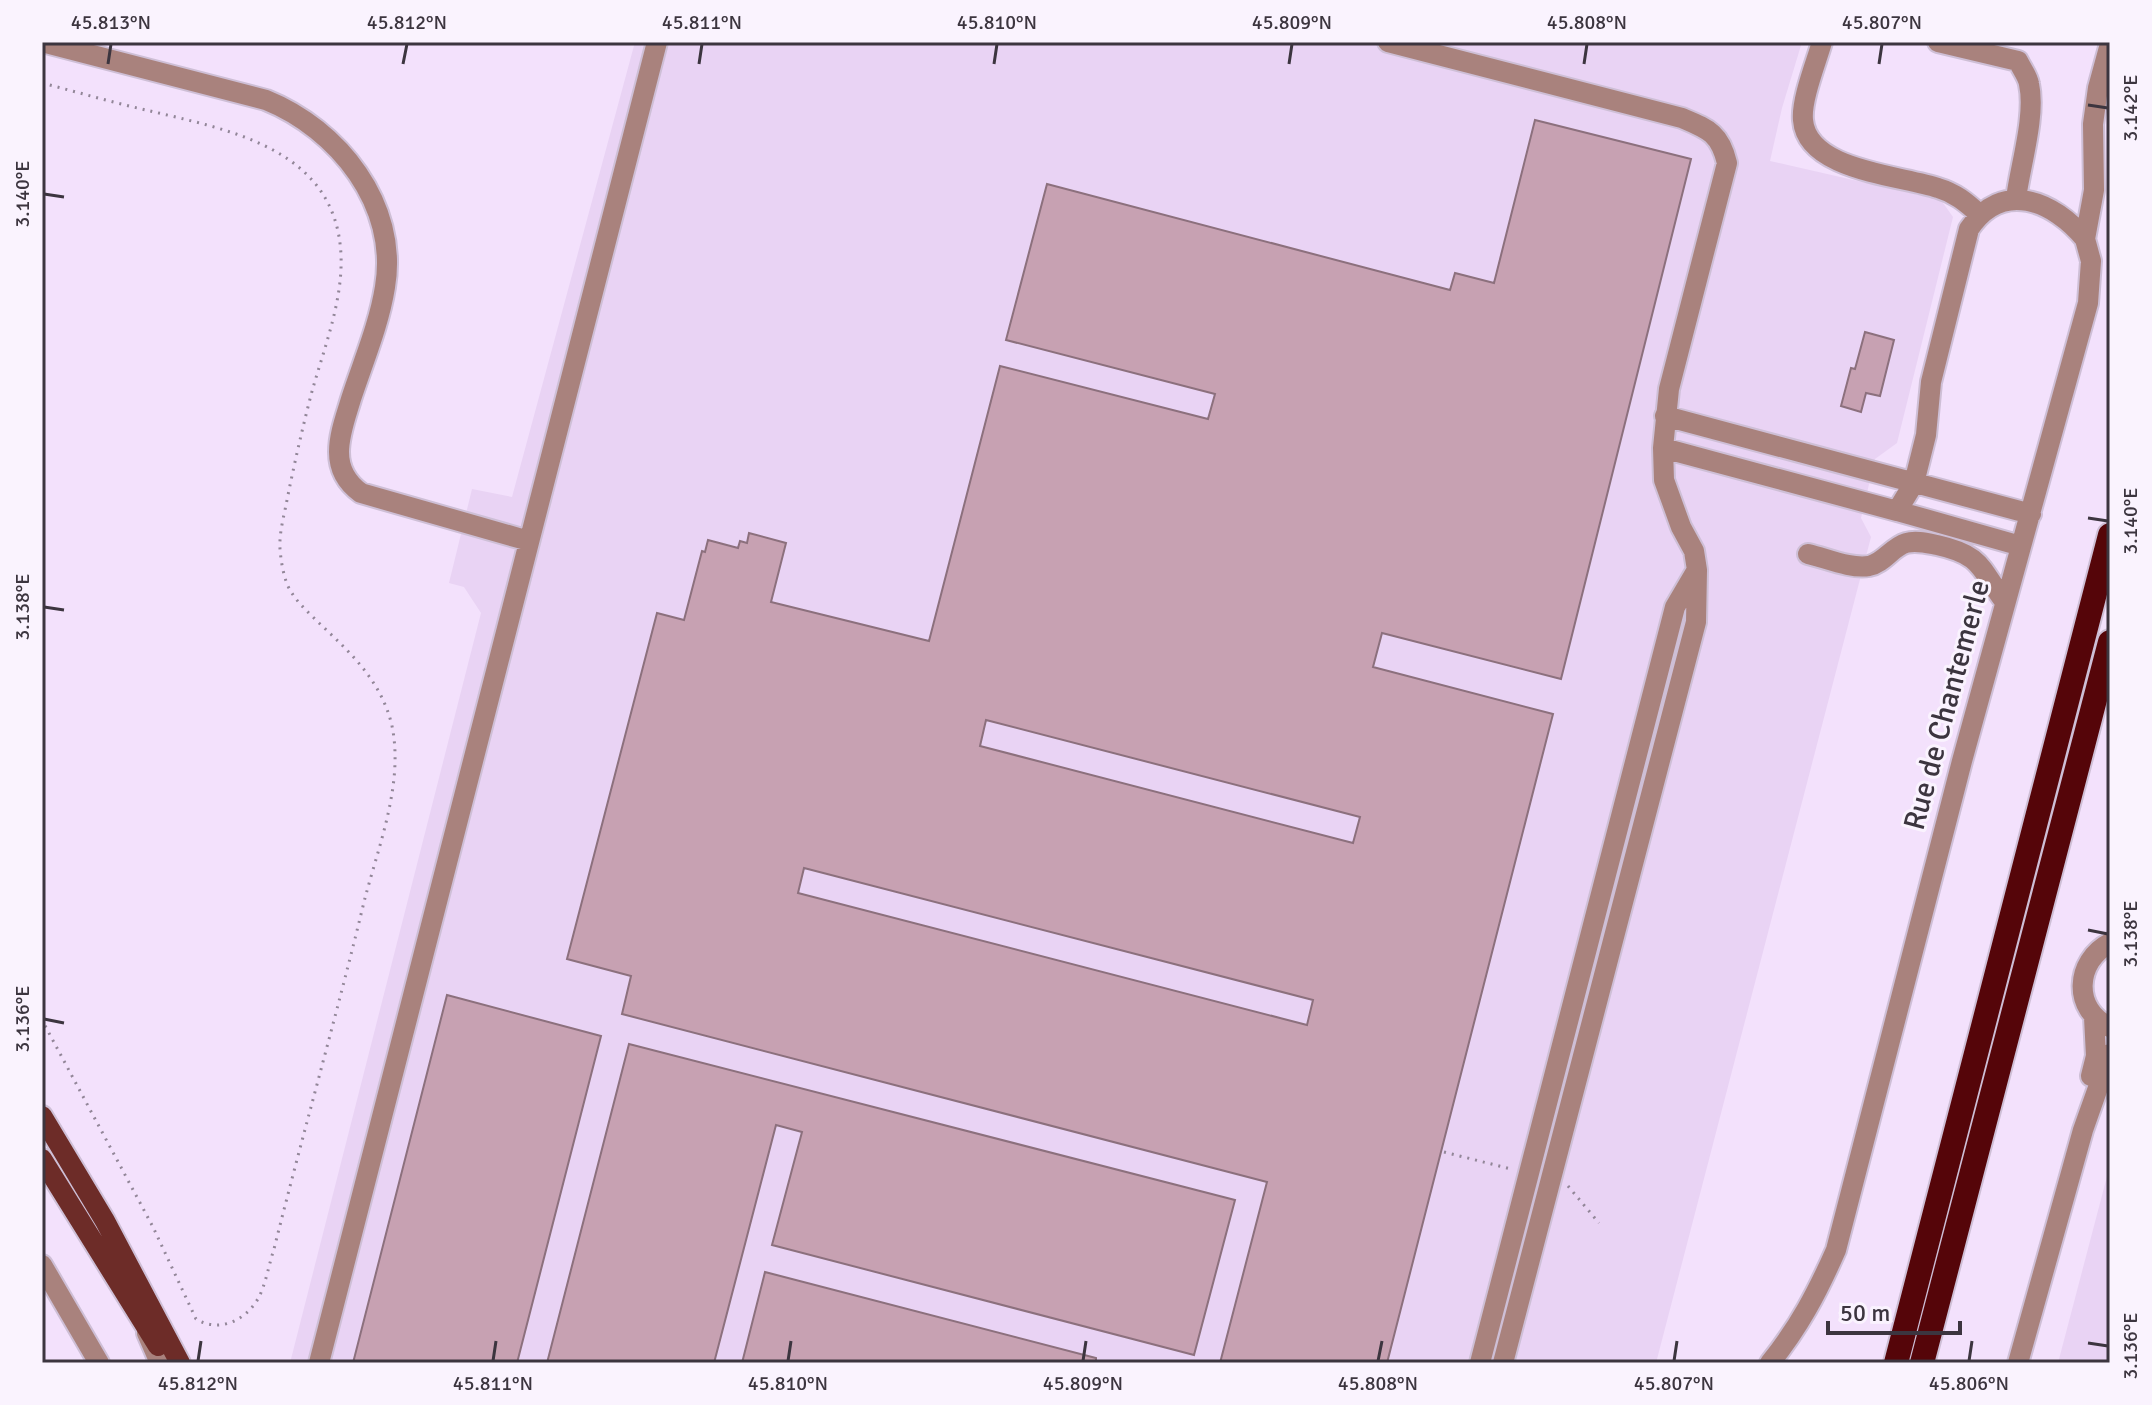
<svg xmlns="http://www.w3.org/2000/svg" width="2152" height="1405" font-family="Signika,sans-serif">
  <rect width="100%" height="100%" fill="#f3e1fc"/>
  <path fill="#e9d3f4" d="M635,42H1802L1782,108L1770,161L1941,200L1953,217L1897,443L1875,459L1861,518L1871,537L1656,1363H290L481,613L464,587L449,583L472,489L512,497Z
    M2110,1165V1363H2058Z"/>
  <path fill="#c7a1b2" stroke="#8c707d" stroke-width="2" fill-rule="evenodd" d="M1535,120L1691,159L1561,679L1382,633L1373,667L1553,714L1387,1363H1220L1267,1182L622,1014L631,976L567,959L657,613L684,620L702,551L705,552L708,540L738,548L740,541L747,543L749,533L786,543L771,602L929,641L1000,366L1208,419L1215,394L1006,340L1047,184L1450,290L1455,273L1494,283ZM986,720L1360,817L1353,843L980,746ZM804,868L1313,1000L1307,1025L798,893Z
    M1865,332L1894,340L1880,396L1866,393L1861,412L1841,406L1851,368L1855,369Z
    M447,995L601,1036L517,1363H353Z
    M629,1044L1235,1200L1194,1355L772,1245L802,1132L776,1125L714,1363H547Z
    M765,1272L1096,1358V1363H742Z"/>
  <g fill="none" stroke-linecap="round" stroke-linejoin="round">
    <defs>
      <path id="minor" d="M42,42L266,100C338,129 399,205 385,287C379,325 363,362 351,399C346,416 339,434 339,452C339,470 347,483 361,493L529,541
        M1388,42L1682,118C1708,129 1720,133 1727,163L1669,389L1663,448L1664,480L1681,527L1694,551L1697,570L1696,622L1503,1363
        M1822,42C1816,63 1801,100 1803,120C1807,171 1900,175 1938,188C1955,193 1966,202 1979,214
        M1938,42L2018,61C2022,69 2028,77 2029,84C2036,116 2020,166 2016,199
        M1665,416L2031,514
        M1663,448L1897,511
        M2021,546L1897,511L1914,483L1926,435L1931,382L1969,229C2002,179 2054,201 2085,239
        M1808,554C1826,558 1850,569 1869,566C1884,563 1892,547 1906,543C1916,540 1927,543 1937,545C1983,555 1980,569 2005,602
        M2110,943C2075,961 2072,1010 2110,1027
        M2091,1076L2096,1056L2094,1017
        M42,1265L99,1363
        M147,1333L160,1363
        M319,1363L657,42
        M1480,1363L1675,607L1695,573
        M1770,1363C1799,1327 1817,1293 1836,1250L1962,761L2088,303L2091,261L2085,239L2094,190L2093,124L2098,88L2110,44
        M2018,1363L2083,1130L2110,1054"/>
      <path id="major" d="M42,1116L105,1221L180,1363
        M42,1159L158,1346"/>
      <path id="highway" d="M1896,1363L2110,535
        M1922,1363L2110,642"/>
    </defs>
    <use href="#minor" stroke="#cebfd6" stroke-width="24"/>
    <use href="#major" stroke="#cebfd6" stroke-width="24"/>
    <use href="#highway" stroke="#cebfd6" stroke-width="28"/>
    <path stroke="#928698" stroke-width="3" stroke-dasharray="2 6" stroke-linecap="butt" d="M42,83C77,92 111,102 146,110C229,130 336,148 341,255C343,302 323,351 311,395C302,430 294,465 287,500C284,516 279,533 280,549C281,561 283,573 287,584C294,600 307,611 319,623C351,653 382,682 392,726C404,784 378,847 364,902C336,1018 303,1133 274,1249C269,1264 266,1283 259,1297C246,1321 219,1333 196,1319L153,1227L42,1020
      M1444,1152L1511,1169
      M1568,1186L1599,1223"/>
    <use href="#minor" stroke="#a9827d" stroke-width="20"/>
    <use href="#major" stroke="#6d2c28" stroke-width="20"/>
    <use href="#highway" stroke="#550509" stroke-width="24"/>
  </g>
  <path fill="none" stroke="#3c353f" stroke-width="3" d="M108,64L111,44M403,64L407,44M699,64L702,44M994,64L997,44M1289,64L1292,44M1584,64L1587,44M1879,64L1882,44M2088,105L2108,108M44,194L64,197M2088,518L2108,521M44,607L64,610M2088,930L2108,934M44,1019L64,1023M2088,1343L2108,1346M198,1361L201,1341M493,1361L496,1341M788,1361L791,1341M1083,1361L1086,1341M1378,1361L1382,1341M1674,1361L1677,1341M1969,1361L1972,1341"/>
  <g text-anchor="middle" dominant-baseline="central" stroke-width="6" stroke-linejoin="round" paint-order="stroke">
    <g font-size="30" fill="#3c353f" stroke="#faf3fe">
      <text transform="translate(1947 705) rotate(-75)">Rue de Chantemerle</text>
    </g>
  </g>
  <rect width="2152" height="1405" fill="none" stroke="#faf3fe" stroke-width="88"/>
  <path d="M1828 1321v12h132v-12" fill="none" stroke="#3c353f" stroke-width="4"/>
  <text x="1840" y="1321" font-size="24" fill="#3c353f" stroke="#faf3fe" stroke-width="6" paint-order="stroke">50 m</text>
  <rect x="44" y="44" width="2064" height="1317" fill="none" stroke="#3c353f" stroke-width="3"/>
  <g font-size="20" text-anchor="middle" fill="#3c353f">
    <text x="111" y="29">45.813°N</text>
    <text x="407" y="29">45.812°N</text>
    <text x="702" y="29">45.811°N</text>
    <text x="997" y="29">45.810°N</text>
    <text x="1292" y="29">45.809°N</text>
    <text x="1587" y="29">45.808°N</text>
    <text x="1882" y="29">45.807°N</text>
    <text transform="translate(2130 108) rotate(-90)" y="7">3.142°E</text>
    <text transform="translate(22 194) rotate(-90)" y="7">3.140°E</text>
    <text transform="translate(2130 521) rotate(-90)" y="7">3.140°E</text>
    <text transform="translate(22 607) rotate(-90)" y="7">3.138°E</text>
    <text transform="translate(2130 934) rotate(-90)" y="7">3.138°E</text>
    <text transform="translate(22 1019) rotate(-90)" y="7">3.136°E</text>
    <text transform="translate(2130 1346) rotate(-90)" y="7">3.136°E</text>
    <text x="198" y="1390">45.812°N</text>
    <text x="493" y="1390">45.811°N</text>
    <text x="788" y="1390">45.810°N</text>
    <text x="1083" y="1390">45.809°N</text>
    <text x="1378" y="1390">45.808°N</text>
    <text x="1674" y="1390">45.807°N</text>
    <text x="1969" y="1390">45.806°N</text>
  </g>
</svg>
